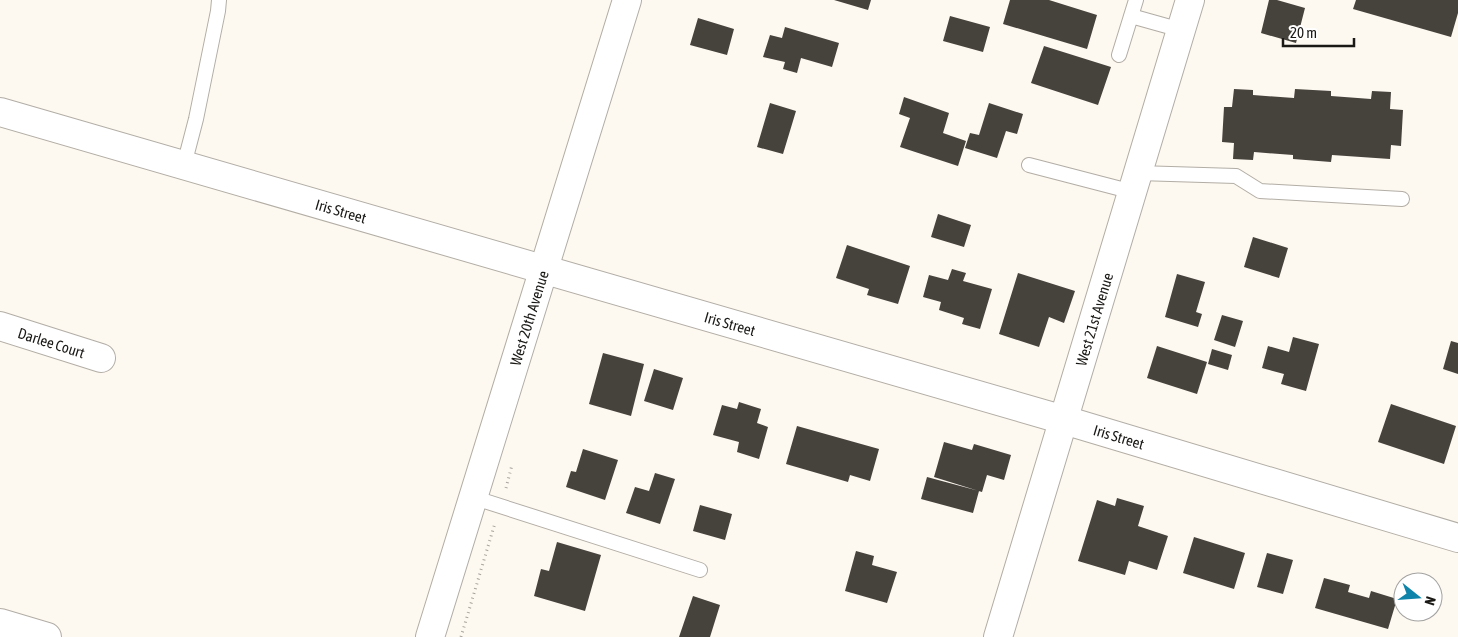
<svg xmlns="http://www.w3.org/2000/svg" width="1458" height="637" font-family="'Asap Condensed',sans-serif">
  <rect width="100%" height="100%" fill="#fdf8f0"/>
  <path fill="#46423c" d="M834,0H871L868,10Z
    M1010,0H1049L1097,15L1087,49L1003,24Z
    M1269,0H1277L1305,8L1296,43L1261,33Z
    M1356,0H1458V13L1451,37L1353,9Z
    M950,16L990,27L983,52L943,41Z
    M698,18L734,29L727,55L690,45Z
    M785,27L839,43L832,67L801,58L797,73L783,69L785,62L763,57L770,35L782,38Z
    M1044,46L1111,67L1098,105L1031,83Z
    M1234,89L1253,90V95L1294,98L1295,89L1331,91V96L1371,99L1372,91L1391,92L1390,109L1403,110L1401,146L1391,145L1390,159L1332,155L1331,162L1293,159V155L1254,152L1253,160L1233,159L1234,143L1222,142L1224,107H1232Z
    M904,97L949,113L943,133L966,141L958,166L900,147L910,118L899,114Z
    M770,103L796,111L783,154L757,147Z
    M989,103L1023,114L1017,134L1006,131L997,158L965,148L970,133L979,135Z
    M938,214L971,225L964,247L931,237Z
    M1253,237L1288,248L1279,278L1244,267Z
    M847,245L910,266L898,304L867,295L869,289L836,278Z
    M952,269L966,273L963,281L992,289L980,329L962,324L964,318L939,310L941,302L923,297L929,275L948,280Z
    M1018,273L1075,291L1064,323L1049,317L1039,347L999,334Z
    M1177,274L1205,282L1196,312L1202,314L1198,327L1165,317Z
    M1222,315L1243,321L1235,347L1214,340Z
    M1293,337L1319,344L1306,391L1281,384L1284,374L1262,368L1268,346L1289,352Z
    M1451,341L1458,343V374L1443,369Z
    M1157,346L1207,362L1197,394L1147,378Z
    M1212,349L1232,355L1228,370L1208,364Z
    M603,353L644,364L631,416L589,404Z
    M654,369L683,378L673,410L644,401Z
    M739,402L761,409L757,423L768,427L759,459L737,452L739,442L713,435L722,405L737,409Z
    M1391,404L1456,426L1444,464L1378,442Z
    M797,426L879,449L870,481L850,475L848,482L786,464Z
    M944,442L972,450L974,444L1011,455L1004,480L987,475L982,492L934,477Z
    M583,449L618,460L605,500L566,487L571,471L576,472Z
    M655,473L675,479L660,524L626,513L635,487L649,491Z
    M927,477L979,491L973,513L921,499Z
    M1117,498L1144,506L1138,526L1168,536L1157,570L1129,561L1125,575L1078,561L1097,500L1115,506Z
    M700,505L732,514L725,540L693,531Z
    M1194,537L1245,553L1234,589L1183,573Z
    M557,542L601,555L585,611L534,596L541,569L549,571Z
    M856,551L874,556L872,565L897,572L887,603L845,591Z
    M1267,553L1293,560L1283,594L1257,587Z
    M1324,578L1350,585L1348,592L1369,598L1371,591L1397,599L1388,629L1315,608Z
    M693,596L720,605L710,637H679Z"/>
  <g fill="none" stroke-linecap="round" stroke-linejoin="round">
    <defs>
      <path id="lane" d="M1131,16L1181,30
        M1119,55L1136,0
        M184,165L196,119L218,11L219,0
        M1029,165L1133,192
        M1138,173L1236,176L1260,191L1402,199
        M472,497L700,570"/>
      <g id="street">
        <path id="s1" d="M0,112L1064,420L1458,538"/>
        <path id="s2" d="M0,326L101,358"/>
        <path d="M0,623L47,637"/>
        <path id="s3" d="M998,637L1190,0"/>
      </g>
      <g id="secondary">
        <path id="s4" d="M430,637L627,0"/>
      </g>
    </defs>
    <use href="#lane" stroke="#b2ada5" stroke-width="16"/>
    <use href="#street" stroke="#b2ada5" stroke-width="30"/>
    <use href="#secondary" stroke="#b2ada5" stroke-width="30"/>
    <path stroke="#a7a49e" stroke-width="3" stroke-dasharray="1 4" stroke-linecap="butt" d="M506,488L512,465
      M461,637L495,523"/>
    <use href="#lane" stroke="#fff" stroke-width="14"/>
    <use href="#street" stroke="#fff" stroke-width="28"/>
    <use href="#secondary" stroke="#fff" stroke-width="28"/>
  </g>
  <g text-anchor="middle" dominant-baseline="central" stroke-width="5" stroke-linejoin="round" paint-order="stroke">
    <g font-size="15" fill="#1a1916" stroke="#fff">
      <text stroke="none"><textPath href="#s1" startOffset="355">Iris Street</textPath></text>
      <text stroke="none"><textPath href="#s4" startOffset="334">West 20th Avenue</textPath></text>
      <text stroke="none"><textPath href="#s3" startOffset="332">West 21st Avenue</textPath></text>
      <text stroke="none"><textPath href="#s1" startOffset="760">Iris Street</textPath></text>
      <text stroke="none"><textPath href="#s2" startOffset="54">Darlee Court</textPath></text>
      <text stroke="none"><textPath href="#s1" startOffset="1165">Iris Street</textPath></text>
    </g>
  </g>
  <g transform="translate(1418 597) rotate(107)"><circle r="24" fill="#ffffff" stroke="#a3a3a2"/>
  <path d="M0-4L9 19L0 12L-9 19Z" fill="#0f84aa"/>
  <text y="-8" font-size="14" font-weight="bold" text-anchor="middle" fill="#1a1916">N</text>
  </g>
  <path d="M1283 38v8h71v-8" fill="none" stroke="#1a1916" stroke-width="2.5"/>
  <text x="1290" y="38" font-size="15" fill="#1a1916" stroke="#ffffff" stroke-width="4" paint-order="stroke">20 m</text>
</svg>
